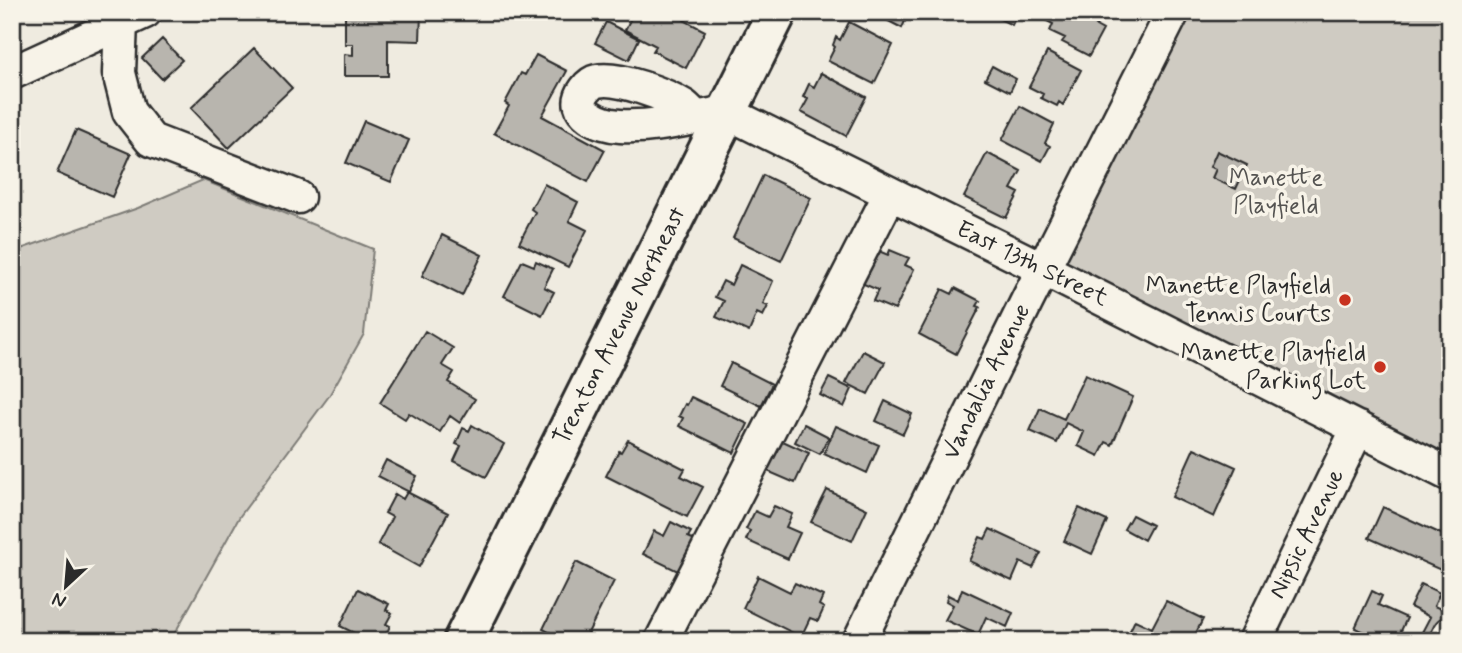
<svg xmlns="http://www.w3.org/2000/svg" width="1462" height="653" font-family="Mynerve,sans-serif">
  <rect width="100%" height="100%" fill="#efebe0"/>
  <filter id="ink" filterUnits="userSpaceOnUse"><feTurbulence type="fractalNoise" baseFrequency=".0143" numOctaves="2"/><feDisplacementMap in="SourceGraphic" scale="14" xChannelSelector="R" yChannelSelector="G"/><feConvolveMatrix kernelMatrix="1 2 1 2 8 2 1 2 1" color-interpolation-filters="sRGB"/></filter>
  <g filter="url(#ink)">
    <path fill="#cfcbc2" stroke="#7d7b76" stroke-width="2" d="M1173,12H1450V475L1043,269Z
      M203,180L373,249L364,334L329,396L240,516L171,640L12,641V252L138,208Z"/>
    <path fill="#b8b5ae" stroke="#2b2b2b" stroke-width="2" d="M345,12H421L420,41L388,40V76H344V54L353,55V44H345Z
      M634,12H687L684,20L705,31L686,68L653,51L656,46L625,30Z
      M871,12H909L902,28Z
      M985,12H1018L1012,25Z
      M1038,12H1099L1103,14L1096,26L1103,30L1089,56L1062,42L1065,38L1050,31L1053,24L1037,16Z
      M606,22L639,39L629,60L595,43Z
      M849,22L893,45L874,84L828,61L835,47L833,45L836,37L840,40Z
      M162,39L182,60L162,79L142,58Z
      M254,48L292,88L229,148L191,108Z
      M1047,52L1081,70L1063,105L1059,102L1057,106L1041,98L1043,94L1029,87Z
      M536,55L567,71L542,116L605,150L588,182L494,133L509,106L505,103L521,73L525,75Z
      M992,66L1016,79L1010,92L985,79Z
      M821,73L866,97L846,136L801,112L808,99L803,97L809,84L814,87Z
      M1020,106L1054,124L1045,143L1050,146L1042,161L1002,140Z
      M364,121L409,140L391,182L346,163Z
      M76,130L131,154L112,197L57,173Z
      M1217,151L1247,165L1236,189L1212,178L1216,169L1210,167Z
      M987,153L1021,171L1011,189L1019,193L1006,218L964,197Z
      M763,175L811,198L781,261L733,238Z
      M544,184L578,202L569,221L587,230L568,267L519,243L535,212L531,209Z
      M442,235L482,255L462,296L422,276Z
      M874,249L888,255L890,250L909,258L905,265L914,269L895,310L873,301L878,290L859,282Z
      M522,261L534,266L536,261L553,269L544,287L554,292L542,315L504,296Z
      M740,265L773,281L763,304L768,306L763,316L757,313L749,332L716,317L724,301L715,297L723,281L731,285Z
      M955,288L980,301L977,306L980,307L956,354L919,334L942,289L952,294Z
      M425,331L453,348L442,365L454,372L448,382L475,399L460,423L450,416L440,432L409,413L405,419L380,403Z
      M863,351L885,362L868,394L846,383Z
      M731,363L772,384L761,406L720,386Z
      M1085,375L1133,397L1112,445L1106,442L1099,456L1078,446L1084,432L1066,423L1057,443L1030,431L1040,408L1064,419Z
      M829,378L852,389L844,407L820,395Z
      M691,397L748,424L734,453L679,426L683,418L679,416L685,404L687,405Z
      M885,401L912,414L903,434L876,421Z
      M804,424L829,437L820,454L795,442Z
      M472,425L504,444L486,477L454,461L461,446L456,444L463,428L469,431Z
      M836,426L879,445L867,473L824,453Z
      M772,436L809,453L795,483L758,467Z
      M628,440L685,469L681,476L703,487L687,517L606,476L619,451L621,452Z
      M1194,448L1236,467L1214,517L1172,497Z
      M386,460L417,476L409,492L378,476Z
      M827,490L867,509L852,541L811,522Z
      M407,492L448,513L419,567L378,544L392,517L385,513L395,494L403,499Z
      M774,506L792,514L786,527L800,533L788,559L746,540L750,531L746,529L755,511L768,517Z
      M1383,507L1450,538V563L1447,562L1443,571L1369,538Z
      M1079,508L1107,521L1092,554L1064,541Z
      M1132,515L1152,525L1144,540L1124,529Z
      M671,522L691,532L688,537L702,543L686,575L643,554L654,531L664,536Z
      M990,529L1041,553L1033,568L1020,562L1012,581L969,561L980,537L985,539Z
      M576,562L614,581L584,641H566L543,629Z
      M758,576L790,592L795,583L823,596L819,605L824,608L818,621L810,618L801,637L743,608Z
      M1421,584L1440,593L1434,606L1450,613V620L1434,641L1421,634L1430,617L1410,607Z
      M358,589L389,604L386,610L392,613L386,624L390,626L383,641H370L340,626Z
      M962,589L1013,613L1007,627L986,617L978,635L945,620L953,605L946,601L948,595L958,600Z
      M1372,591L1382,596L1378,605L1407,618L1400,633L1405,635L1402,641H1383L1355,628Z
      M1166,601L1203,619L1192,641H1125L1135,620L1152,628Z"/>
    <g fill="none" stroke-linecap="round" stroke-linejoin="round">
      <defs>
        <path id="minor" d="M121,22L119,73L129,112L151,140L298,197
          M12,73L145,12
          M695,117C692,114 688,109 684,106C667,95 617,76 597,81C592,82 588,86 585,90C568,113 602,125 620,126C656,128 692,118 726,112L1043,269L1450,475
          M661,641L890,194
          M859,641L1027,301L1173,12
          M1255,641L1358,428
          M1446,641L1450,633"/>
        <path id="major" d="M463,641L777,12"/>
      </defs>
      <use href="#minor" stroke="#2b2b2b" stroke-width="37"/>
      <use href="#major" stroke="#2b2b2b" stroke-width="44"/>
      <use href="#minor" stroke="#f7f3e8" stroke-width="32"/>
      <use href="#major" stroke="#f7f3e8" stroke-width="38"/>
    </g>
  </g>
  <g fill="#c8321e" stroke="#f7f3e8" stroke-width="2.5">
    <circle cx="1345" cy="300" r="7"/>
    <circle cx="1380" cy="367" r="7"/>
  </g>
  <g text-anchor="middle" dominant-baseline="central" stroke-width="7" stroke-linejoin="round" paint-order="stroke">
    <g font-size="24" fill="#545351" stroke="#f7f3e8">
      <text x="1276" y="178">Manette<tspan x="1276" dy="28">Playfield</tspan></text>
    </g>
    <g font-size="24" fill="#2b2b2b" stroke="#f7f3e8">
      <text transform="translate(1032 264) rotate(26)">East 13th Street</text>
      <text transform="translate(620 326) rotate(-63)">Trenton Avenue Northeast</text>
      <text transform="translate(987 382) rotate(-64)">Vandalia Avenue</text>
      <text transform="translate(1307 534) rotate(-64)">Nipsic Avenue</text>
    </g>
    <g font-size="24" fill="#2b2b2b" stroke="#f7f3e8" text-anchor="end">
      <text x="1331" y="286">Manette Playfield<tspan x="1331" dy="28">Tennis Courts</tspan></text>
      <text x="1366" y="353">Manette Playfield<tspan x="1366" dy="28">Parking Lot</tspan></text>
    </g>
  </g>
  <rect width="1462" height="653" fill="none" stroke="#f7f3e8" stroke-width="42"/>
  <rect x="21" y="21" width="1420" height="611" fill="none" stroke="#2b2b2b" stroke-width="2.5" filter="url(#ink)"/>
  <g transform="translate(66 586) rotate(206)" stroke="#f7f3e8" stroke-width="5" paint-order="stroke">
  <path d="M0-5L12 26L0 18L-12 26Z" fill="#2b2b2b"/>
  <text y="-10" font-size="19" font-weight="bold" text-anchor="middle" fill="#2b2b2b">N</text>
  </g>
</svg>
